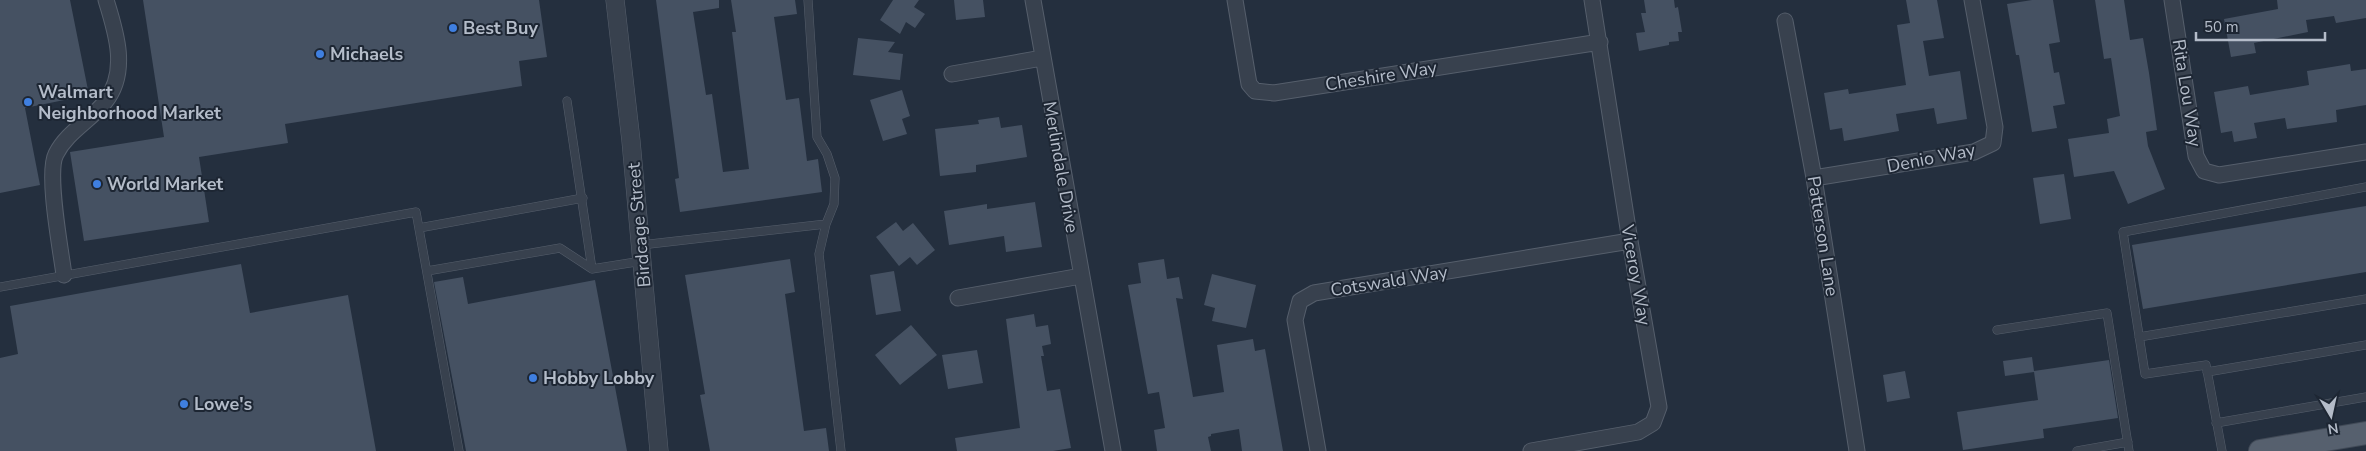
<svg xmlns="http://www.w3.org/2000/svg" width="2366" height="451" font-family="'Nunito Sans',sans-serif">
  <rect width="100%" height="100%" fill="#242f3e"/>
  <path fill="#455162" d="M0,0H70L89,95L25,108L40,185L0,193Z
    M143,0H539L547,57L519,61L522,86L285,124L288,143L199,157L209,222L84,241L70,152L164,137Z
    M656,0H719V8L693,12L706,95L712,94L723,172L749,169L732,32H736L731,0H795L797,14L774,17L786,100L799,98L807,161L818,159L822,192L680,212L675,179L679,178Z
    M893,0H919L914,7L925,14L915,28L906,22L900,34L880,20Z
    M954,0H983L985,17L956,20Z
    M1644,0H1674L1675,8L1678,7L1682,32H1678L1679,41L1669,42V45L1639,51L1636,33L1645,32L1641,13H1646Z
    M1906,0H1937L1944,38L1923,41L1929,76L1960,71L1967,119L1937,124L1934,108L1896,114L1899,131L1844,141L1842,128L1830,130L1824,93L1848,89L1849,94L1906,85L1897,25L1910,23Z
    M2032,0H2053L2060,42L2049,44L2054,73L2059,72L2065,104L2053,106L2057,128L2032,132L2019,55H2016L2007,4Z
    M2095,0H2124L2130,40L2143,38L2149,73L2157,130L2146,132L2148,146L2165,189L2128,204L2114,171L2074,177L2068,139L2109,133L2107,119L2120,116L2111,58L2104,59Z
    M2277,0H2366V18L2336,23L2334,16L2306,20L2308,32L2254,43L2256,53L2231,57L2224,19L2278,9Z
    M858,38L895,42L888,52L903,54L900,80L853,75Z
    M2350,64L2351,71L2366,69V105L2336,110L2337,122L2287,129L2285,118L2254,123L2257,138L2234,142L2232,131L2221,133L2214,92L2248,86L2250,95L2309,85L2307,71Z
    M902,90L910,116L902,119L907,134L883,141L870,100Z
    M999,117L1001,128L1022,125L1027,157L976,165V172L940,176L935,129L979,124L978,120Z
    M2064,174L2071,219L2040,224L2033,178Z
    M1035,202L1042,247L1006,252L1004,236L949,245L944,211L987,204V209Z
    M2366,206V272L2143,309L2132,245Z
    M896,222L903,231L913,223L935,250L917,265L910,257L899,266L876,237Z
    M790,259L795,292L785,294L804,431L826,428L829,451H710L700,395L705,394L685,275Z
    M1164,259L1167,279L1179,277L1183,299L1176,298L1193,397L1224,392L1217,345L1253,339L1255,351L1265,349L1283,451H1242L1239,429L1211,434V436L1208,437L1211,451H1157L1154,430L1165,428L1159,392L1148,394L1128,285L1141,283L1138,263Z
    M241,264L250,313L348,295L376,451H0V358L18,354L10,306Z
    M894,271L901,311L876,315L870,275Z
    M1212,274L1256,285L1246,328L1212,321L1215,308L1204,305Z
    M463,277L468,304L595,280L627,451H466L434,282Z
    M1034,314L1036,327L1048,325L1051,344L1042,346L1044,356H1041L1047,391L1060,389L1071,448L1053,451H957L955,438L1020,428L1006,319Z
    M911,325L937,355L900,385L875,355Z
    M977,350L983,383L948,389L942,355Z
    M2032,357L2034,371L2109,360L2118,418L2043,429L2044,438L1963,450L1957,412L2038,400L2034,372L2005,376L2003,361Z
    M1905,371L1910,398L1887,402L1883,375Z"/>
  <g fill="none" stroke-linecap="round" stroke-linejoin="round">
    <defs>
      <path id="service" d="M808,0L817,137L827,154L835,178L834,204L826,224L819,254L841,451
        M567,101L592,269
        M419,228L583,198
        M641,245L826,224
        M427,271L560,248L592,269L642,261
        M0,287L416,212L459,451
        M1997,330L2107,313L2129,451
        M2139,337L2366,299
        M2207,372L2366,345
        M2216,423L2366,397
        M2077,451L2128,442
        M2222,451L2206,365L2145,374L2123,232L2366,187"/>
      <path id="minor" d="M1033,0L1113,451
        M1235,0L1249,84L1255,91L1274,93L1600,42
        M2172,0L2196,156L2204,171L2219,175L2366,152
        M1785,21L1814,178L1857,451
        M952,74L1042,58
        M1814,178L1974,152L1993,143L1995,127L1972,0
        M64,275C61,251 46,173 56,154C67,132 91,120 105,102C129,72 116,32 106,0
        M958,298L1081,276
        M1318,451L1295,320L1300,301L1314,293L1630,241
        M1531,451L1638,432L1653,423L1659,407L1630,241L1592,0"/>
      <path id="tertiary" d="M615,0L631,141L659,451"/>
      <path id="primary" d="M2260,451L2366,433"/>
    </defs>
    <use href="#service" stroke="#565f6c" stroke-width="9"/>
    <use href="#minor" stroke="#565f6c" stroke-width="17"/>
    <use href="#tertiary" stroke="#565f6c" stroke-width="19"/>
    <use href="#primary" stroke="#414a57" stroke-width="24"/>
    <use href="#service" stroke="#38414e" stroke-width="8"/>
    <use href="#minor" stroke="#38414e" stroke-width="15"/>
    <use href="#tertiary" stroke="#38414e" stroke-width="18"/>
    <use href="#primary" stroke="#56606e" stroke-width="22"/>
  </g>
  <g fill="#3f7fe0" stroke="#1d2633" stroke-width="2">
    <circle cx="453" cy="28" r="5"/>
    <circle cx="320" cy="54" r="5"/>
    <circle cx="28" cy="102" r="5"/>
    <circle cx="97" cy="184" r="5"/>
    <circle cx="533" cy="378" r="5"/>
    <circle cx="184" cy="404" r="5"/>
  </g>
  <g text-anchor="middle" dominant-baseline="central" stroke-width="4" stroke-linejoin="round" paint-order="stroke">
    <g font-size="18" font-weight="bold" fill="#b4bcc9" stroke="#1d2633" text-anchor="start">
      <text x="463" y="28">Best Buy</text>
      <text x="330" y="54">Michaels</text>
      <text x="38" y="92">Walmart<tspan x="38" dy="21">Neighborhood Market</tspan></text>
      <text x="107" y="184">World Market</text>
      <text x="543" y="378">Hobby Lobby</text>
      <text x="194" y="404">Lowe's</text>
    </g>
    <g font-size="18" fill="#b4bcc9" stroke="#1d2633">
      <text transform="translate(1381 76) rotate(-9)">Cheshire Way</text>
      <text transform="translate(2187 93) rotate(81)">Rita Lou Way</text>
      <text transform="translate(1931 158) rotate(-11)">Denio Way</text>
      <text transform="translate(1061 167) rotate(80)">Merlindale Drive</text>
      <text transform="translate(639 225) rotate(-95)">Birdcage Street</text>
      <text transform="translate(1823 236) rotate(81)">Patterson Lane</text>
      <text transform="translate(1636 275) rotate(80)">Viceroy Way</text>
      <text transform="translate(1389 281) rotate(-9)">Cotswald Way</text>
    </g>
  </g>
  <g transform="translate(2331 416) rotate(171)" stroke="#1d2633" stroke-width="4" paint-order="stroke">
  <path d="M0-4L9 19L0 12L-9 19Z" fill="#b4bcc9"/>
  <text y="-8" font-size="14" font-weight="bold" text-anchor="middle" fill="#b4bcc9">N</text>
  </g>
  <path d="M2196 32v8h129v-8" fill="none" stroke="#b4bcc9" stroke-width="2.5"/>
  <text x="2204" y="32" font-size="15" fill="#b4bcc9" stroke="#1d2633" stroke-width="4" paint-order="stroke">50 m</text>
</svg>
